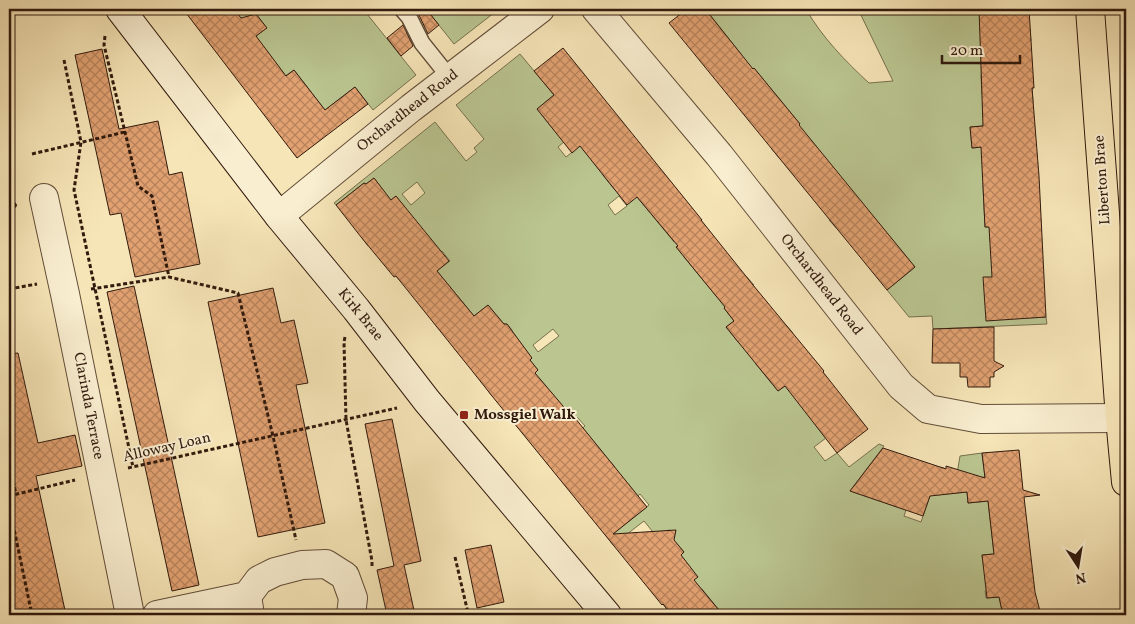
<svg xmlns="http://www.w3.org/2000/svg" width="1135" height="624" font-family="Vollkorn,serif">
  <defs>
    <pattern id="building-cross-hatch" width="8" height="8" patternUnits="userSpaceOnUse" patternTransform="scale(1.25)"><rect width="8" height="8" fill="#e1a171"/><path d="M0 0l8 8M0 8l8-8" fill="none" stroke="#b7825b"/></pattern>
  </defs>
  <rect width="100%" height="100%" fill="#f6e5b7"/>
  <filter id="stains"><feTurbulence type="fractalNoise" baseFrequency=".004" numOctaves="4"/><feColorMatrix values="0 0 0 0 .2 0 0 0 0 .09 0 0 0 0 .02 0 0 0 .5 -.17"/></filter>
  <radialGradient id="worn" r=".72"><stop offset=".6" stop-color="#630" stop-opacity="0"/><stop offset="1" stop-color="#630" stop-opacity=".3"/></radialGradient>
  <path fill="#bac590" stroke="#76704e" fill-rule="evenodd" d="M234,9H363L416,75L373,110L355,87L325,110L294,70L285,76L276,64L244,88L238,80L255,37L266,28L257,15L245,24Z
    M426,9H499L454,44Z
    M710,9H806C821,36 846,62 869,83L893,81L858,9H978L979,10L991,9L1030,30L1031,41L981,43L982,75H981L982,94L1032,88L1033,102L994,125L970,127L972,148L995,146L998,185L983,186L985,227H1000L1005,319L1046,317L1047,324L933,329L932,316L909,317L887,290L915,267L867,209L839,231L829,220L857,198L808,137L780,159L771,148L800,124L754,68L726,90L730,62L741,54L707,11Z
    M520,54L554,95L537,109L553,129L573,134L558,147L566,157L580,146L612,166L602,174L614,189L624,181L674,242L686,232L684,257L717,297L745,275L754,285L724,308L734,321L726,327L738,342L785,324L793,333L755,363L778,391L786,385L826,438L814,447L825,461L837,453L849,467L879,444L884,446L850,491L906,510L904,516L921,522L940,467L944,468L936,495L967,492L968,503L988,501L994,554L982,555L983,562L998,589L985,591L986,598L999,597L1003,615H739L738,613L735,615H723L702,589L670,614L663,604L692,581L675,559L684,552L677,544L668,550L670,530L664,531L657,537L644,521L613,545L608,538L649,505L640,494L630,503L576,499L615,467L609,460L598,469L589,457L599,448L588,435L549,466L544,459L585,426L577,417L564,427L526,381L538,370L532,363L492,396L489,392L528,360L510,338L512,330L507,324H500L458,353L454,348L496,315L488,305L474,316L437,271L450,261L442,251L402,283L396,276L404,217L368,246L362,238L403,205L396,196L383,206L375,196L383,190L374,178L366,184L364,183L336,205L334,203L435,122L466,161L477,152L474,148L484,139L456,105ZM417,182L425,193L411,205L402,194ZM619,196L627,206L615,215L608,205ZM553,329L559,336L538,352L533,345Z
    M982,453L985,477L956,480L960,456Z"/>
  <path fill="url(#building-cross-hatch)" stroke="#311a0d" d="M183,9H234L241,18L256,14L267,28L256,36L286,76L294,70L325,110L355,87L368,104L297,158Z
    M424,9H426L439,25L428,34L418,13Z
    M687,9H705L753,69L754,68L800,124L799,125L915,267L887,290L669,23Z
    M979,9H1029L1034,88H1032L1039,176L1046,317L986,321L983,277H992L989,227H985L981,147L972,148L970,127L983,126Z
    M403,25L413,46L401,56L387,38Z
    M563,48L702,220H701L753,285L824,371L823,372L868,429L837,453L785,386L778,391L726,327L734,321L724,308L725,307L676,247L678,246L637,197L627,205L580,146L572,153L537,109L554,95L534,71Z
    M102,49L119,129L158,121L169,175L182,172L200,264L135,277L121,213L110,215L75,55Z
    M374,178L391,200L396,196L449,261L437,271L474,316L488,305L504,324H507L532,358L530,360L538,370L535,373L574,419L575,418L647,507L613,534L676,530L674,540L684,552L681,555L698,577L694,580L723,615H672L663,604L662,605L492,396L473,372L396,276L394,277L361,237L336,205L364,183L366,184Z
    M134,286L199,585L172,591L107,292Z
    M273,288L281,323L294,320L308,383L296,385L325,523L258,537L208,302Z
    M994,327V361L1004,366L994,372V377H990V387H968L967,377H960V363H932L933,329Z
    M18,353L38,443L75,435L82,466L36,476L66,615H9V354Z
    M392,419L421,561L404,565L415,615H387L377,570L394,566L365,424Z
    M883,448L946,469V466L985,478L982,453L1019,450L1023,490L1040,495L1024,497L1035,592L1041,615H1003L999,597L987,598L982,555L994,554L988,501L968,503L967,492L930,496L923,516L850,491Z
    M491,545L504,602L477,608L465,550Z"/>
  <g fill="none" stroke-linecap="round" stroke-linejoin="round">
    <defs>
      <path id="lane" d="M402,9L409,17L422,43L450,78"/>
      <path id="street" d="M596,9L719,155L901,386L928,409L981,419L1120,418
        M44,198L65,294L130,615
        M279,216L411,108L540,9
        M157,615L247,596
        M250,615L247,596L259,580L275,572L302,565L326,564L345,576L353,598L351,615"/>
      <path id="secondary" d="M120,9L279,216L356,309L427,401L607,615"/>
      <path id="primary" d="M1090,9L1120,418L1126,482"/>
    </defs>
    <use href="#lane" stroke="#624d38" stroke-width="18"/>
    <use href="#street" stroke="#624d38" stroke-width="30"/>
    <use href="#secondary" stroke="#311a0d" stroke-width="30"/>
    <use href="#primary" stroke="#311a0d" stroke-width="30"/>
    <path stroke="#311a0d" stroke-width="3" stroke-dasharray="4 2.5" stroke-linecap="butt" d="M105,36L104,45L138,186L152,196L169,277
      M64,60L81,142L74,190L133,467
      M32,154L125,132
      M9,219L16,204L18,203
      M9,289L37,284
      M91,289L169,277L238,293L273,436L296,540
      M345,337L344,342L346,420L372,561V568
      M9,462L16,494
      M128,468L397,408
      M9,496L75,480
      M9,505L32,615
      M455,557L468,613L457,615"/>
    <use href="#lane" stroke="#f9eed0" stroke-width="15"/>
    <use href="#street" stroke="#f9eed0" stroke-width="28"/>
    <use href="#secondary" stroke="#f9eed0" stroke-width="28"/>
    <use href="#primary" stroke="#f6e5b7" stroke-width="28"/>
  </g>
  <rect fill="#8f2418" stroke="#f9eed0" stroke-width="2" x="459" y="410" width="10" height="10" rx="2.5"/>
  <g text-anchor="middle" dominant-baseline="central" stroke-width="4" stroke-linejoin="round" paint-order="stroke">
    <g font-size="15" fill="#311a0d" stroke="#f9eed0">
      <text transform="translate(408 111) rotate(-38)">Orchardhead Road</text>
      <text transform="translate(1103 180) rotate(-94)">Liberton Brae</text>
      <text transform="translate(821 285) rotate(52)">Orchardhead Road</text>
      <text transform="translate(360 315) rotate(51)">Kirk Brae</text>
      <text transform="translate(88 406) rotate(79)">Clarinda Terrace</text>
      <text transform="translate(167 448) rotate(-13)">Alloway Loan</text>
    </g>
    <g font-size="15" font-weight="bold" fill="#311a0d" stroke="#f9eed0" text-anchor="start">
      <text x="474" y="415">Mossgiel Walk</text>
    </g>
  </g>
  <rect width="1135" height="624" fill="none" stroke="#f6e5b7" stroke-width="30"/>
  <rect x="10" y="10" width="1115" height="604" fill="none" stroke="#311a0d" stroke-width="2.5"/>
  <rect x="15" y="15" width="1105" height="594" fill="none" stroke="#311a0d"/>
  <g transform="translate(1078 566) rotate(168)" stroke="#f9eed0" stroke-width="4" paint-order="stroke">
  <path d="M0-4L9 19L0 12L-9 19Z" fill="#311a0d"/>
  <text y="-8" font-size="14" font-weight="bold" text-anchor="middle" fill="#311a0d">N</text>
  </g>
  <path d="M942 55v8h78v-8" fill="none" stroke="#311a0d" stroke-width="2.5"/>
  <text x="950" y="55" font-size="15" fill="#311a0d" stroke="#f9eed0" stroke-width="4" paint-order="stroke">20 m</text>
  <rect width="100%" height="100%" filter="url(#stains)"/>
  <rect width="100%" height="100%" fill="url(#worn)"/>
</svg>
